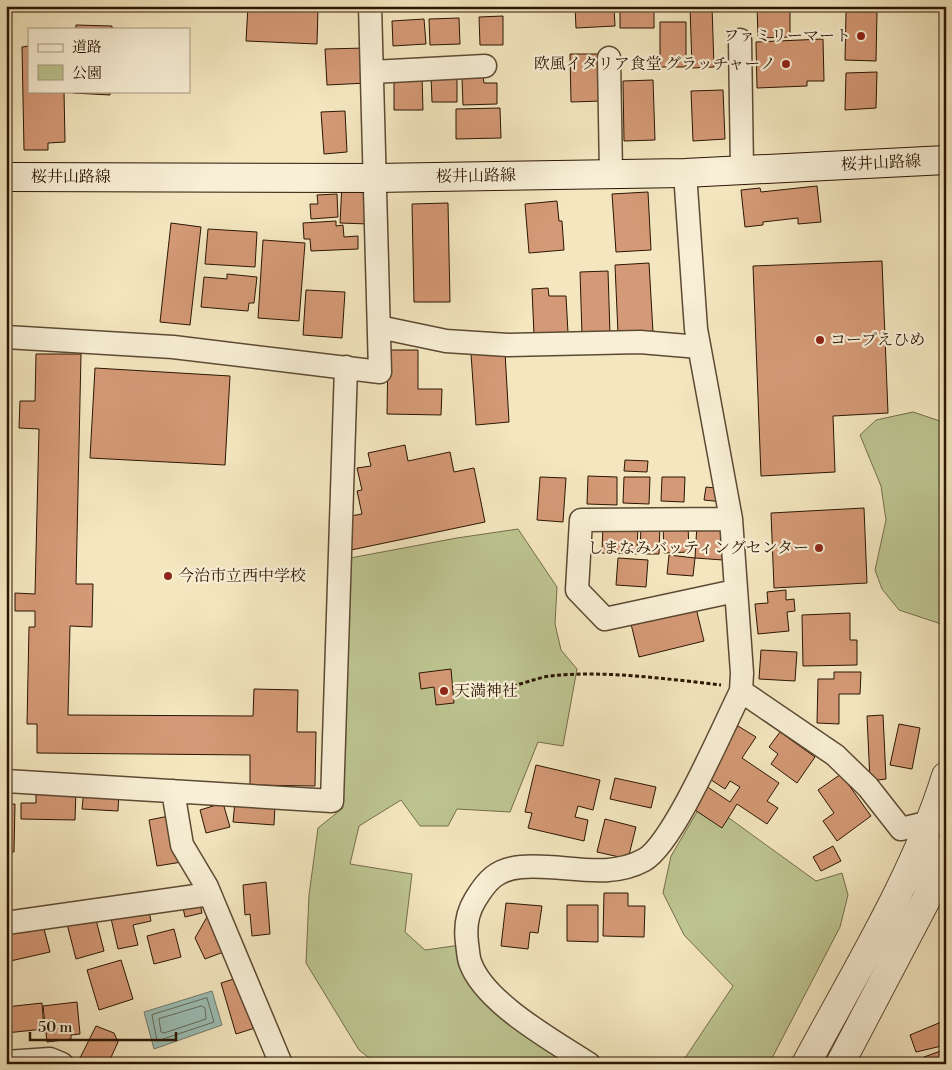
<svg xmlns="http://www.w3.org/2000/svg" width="952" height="1070" font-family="'Libre Bodoni','Noto Serif JP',serif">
  <rect width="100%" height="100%" fill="#f4e7c0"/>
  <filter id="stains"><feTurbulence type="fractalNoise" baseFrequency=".004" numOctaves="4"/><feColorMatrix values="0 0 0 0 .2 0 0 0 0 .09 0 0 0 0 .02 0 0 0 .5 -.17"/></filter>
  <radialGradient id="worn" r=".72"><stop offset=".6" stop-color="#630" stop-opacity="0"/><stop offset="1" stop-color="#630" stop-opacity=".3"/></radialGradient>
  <path fill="#bdc591" stroke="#746d4a" d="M913,412L946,423L944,625L899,610L882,589L875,570L886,520L881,486L860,435L876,420Z
    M518,529L557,587L555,624L561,650L577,669L563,746L538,742L510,812L457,809L448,826H420L401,800L359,826L350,864L412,874L405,932L425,950L475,943L487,980L567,1064H488L484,1061L481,1064H377L359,1050L306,963L309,895L318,828L343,808L350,558L457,538Z
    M704,800L816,881L842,873L848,895L840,927L769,1064H681L733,986L684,935L663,893L671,856Z"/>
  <path fill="#9cbfb6" stroke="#6f7b6e" d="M212,991L222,1025L154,1049L144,1012Z"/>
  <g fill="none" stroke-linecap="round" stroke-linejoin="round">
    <path stroke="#646a5c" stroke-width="1" d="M207,998L214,1022L157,1041L152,1015Z
      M202,1006L205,1008L206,1019L164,1033L161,1032L159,1019Z"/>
  </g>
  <path fill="#d49976" stroke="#2b1502" d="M18,6H49V10L18,9Z
    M248,6L318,8L317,44L246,41Z
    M575,6H614L615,26L576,28Z
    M620,6H654V28H620Z
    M690,6H712L714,67L692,68Z
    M757,6H790V37L758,38Z
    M846,12H877L876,61L845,60Z
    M503,16V45H480L479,17Z
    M459,18L460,44L430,45L429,19Z
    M424,19L426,44L393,46L392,21Z
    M660,22H686V67H660Z
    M76,25L112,26V29H76Z
    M823,39L824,81H807V86L757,88L756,42Z
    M29,46V91H64L65,142L48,143V150H24L22,47Z
    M366,48L367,83L327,85L325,49Z
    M570,54H601L602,101L571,102Z
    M877,72L876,108L845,110L846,73Z
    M457,74V102H432L431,75Z
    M483,76L484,83H497V104L463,105L462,78Z
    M422,77L423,110H394V78Z
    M653,80L655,140L624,141L623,81Z
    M723,90L725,139L693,141L691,91Z
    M73,91H110V95L73,93Z
    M500,108L501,138L456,139V109Z
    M345,111L347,152L324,154L321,112Z
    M342,184L370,185L369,224L340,223Z
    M817,186L821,222L798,224V218L763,222V225L745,227L741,190L760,188L761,192Z
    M648,192L651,250L616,252L612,194Z
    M337,194L338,217L311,219L310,204H318L317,195Z
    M557,201L559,221H562L564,250L529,253L525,204Z
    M448,203L450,302H414L412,204Z
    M336,221V226L343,225L344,237L358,236V249L311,251L310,239H304L303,223Z
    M171,223L201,227L190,325L160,322Z
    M208,229L257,232L255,267L205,264Z
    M263,240L305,243L299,321L258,318Z
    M882,261L888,413L833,416L835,472L761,476L753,266Z
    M649,263L653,332L618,334L615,265Z
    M608,271L610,334L582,335L580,272Z
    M227,274L257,277L254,303H249L248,311L201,307L204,277L227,279Z
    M548,288L549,296H566L568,333L534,335L532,289Z
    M306,290L345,292L342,338L303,335Z
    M388,350H418V389H442L441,415L387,414Z
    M505,352L509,422L476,425L471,354Z
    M36,354H81L76,584H93L92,627L70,626L68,715L253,716L254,689L298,690L297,732H316L315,786L250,785V755L37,753V724H27L29,627H35V611H15V593L35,594L39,429L19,428L20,401H35Z
    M95,368L230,376L225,465L90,458Z
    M405,445L408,461L450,452L454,472L474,468L485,522L351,550L345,517L362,514L357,491L362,490L357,468L371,466L368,453Z
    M625,460L648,461L647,472L624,471Z
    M588,476L617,477V505L587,504Z
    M540,477L566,478L563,522L537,520Z
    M624,477H650L649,504L623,503Z
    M662,477H685L684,502L661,501Z
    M706,487L725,489L723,502L704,500Z
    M864,508L867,583L774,588L771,513Z
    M603,523L638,524L637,554L602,553Z
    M688,524L689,552L664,553L663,525Z
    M697,524L731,526L723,560L695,558Z
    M641,525L660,526L659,554H640Z
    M669,555L695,558L693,576L667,574Z
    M618,558L648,560L646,587L616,585Z
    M786,590V600L794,599L795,611L787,612L789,631L758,634L755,604L768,603L767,592Z
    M696,608L704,641L639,657L631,624Z
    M850,613V640H857V665L803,666L802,615Z
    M761,650L797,652L795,681L759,679Z
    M451,669L454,703L436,705L434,687L421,689L419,673Z
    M834,672H861L860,694H839V724L817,723L818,679H834Z
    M883,715L886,779L870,781L867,716Z
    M899,724L920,728L912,769L890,765Z
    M738,726L756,737L742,758L779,783L767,801L778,808L767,824L737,804L722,828L686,804L700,782L730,802L740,787L730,781L725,789L705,776Z
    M780,732L815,757L797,783L771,764L778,754L769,747Z
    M536,765L600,780L593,810L578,806L575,817L588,820L584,841L528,828L532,813L525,812Z
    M841,774L871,816L837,841L823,821L834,813L818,790Z
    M615,778L656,787L651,808L610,799Z
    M36,788L76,789L75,820L21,819V803H36Z
    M84,790L119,792L118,811L82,809Z
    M235,802L275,805L274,825L233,822Z
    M223,803L230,827L206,833L200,810Z
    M6,804H15L14,852H6Z
    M174,815L182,862L157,866L149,820Z
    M605,819L636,827L628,859L597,852Z
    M833,846L841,861L821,871L813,857Z
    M266,882L270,934L252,936L250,914L245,915L243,885Z
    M604,893H628V906H645L644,937L603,936Z
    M199,899L202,913L185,917L182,903Z
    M506,903L542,906L538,933L530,932L528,949L501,946Z
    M567,905H598V942L567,941Z
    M148,906L151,921L133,925L138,945L118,949L110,914Z
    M214,914L229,950L205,959L195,938L207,917Z
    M95,916L104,951L76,959L67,924Z
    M43,925L50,952L6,962V934Z
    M174,929L181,957L154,964L147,936Z
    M121,960L133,999L99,1010L87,970Z
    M240,977L255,1028L236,1034L221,983Z
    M77,1002L80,1034L71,1035V1039L47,1042L43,1006Z
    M42,1003L44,1029L6,1033V1007Z
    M946,1020V1045L916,1052L910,1035Z
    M96,1026L114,1033L118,1042L108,1064H87L79,1060Z
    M946,1049V1064H927L924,1057Z"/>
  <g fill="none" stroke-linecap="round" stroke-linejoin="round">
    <defs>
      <path id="minor" d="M740,40L742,170
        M609,58L611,174
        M372,72L485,66
        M379,327L446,341L508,345L640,342L699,347
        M6,337L173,347L380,372L370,6
        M731,519L581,520L577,590L605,619L735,591
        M741,691L835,755L868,787L901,829L943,819
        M6,781L332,801L346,367
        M173,791L182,845L207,887L281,1064
        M6,923L210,894
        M6,1062L50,1059L62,1064
        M589,1064C554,1041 484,1003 470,962C468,956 468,949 467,943C465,928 467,913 475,900C487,880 497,869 521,867C562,863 606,881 644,860C674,843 723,727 741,691L742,673L731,519L696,329L685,173"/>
      <path id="tertiary" d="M806,1064C856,970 914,878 946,776
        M840,1064L926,900L946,849"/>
      <path id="secondary" d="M6,177L375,178L685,173L946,160"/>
    </defs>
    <use href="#minor" stroke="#5d4a32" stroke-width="25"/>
    <use href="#tertiary" stroke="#5d4a32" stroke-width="30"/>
    <use href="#secondary" stroke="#2b1502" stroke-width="30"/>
    <path stroke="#2b1502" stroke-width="3" stroke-dasharray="4 2.5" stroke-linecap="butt" d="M513,686C525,683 537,678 550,676C604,670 667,679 721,685"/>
    <use href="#minor" stroke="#f8efd6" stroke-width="22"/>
    <use href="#tertiary" stroke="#f8efd6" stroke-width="28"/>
    <use href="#secondary" stroke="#f8efd6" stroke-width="28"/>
  </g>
  <g fill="#8f2418" stroke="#f8efd6" stroke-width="2">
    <circle cx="861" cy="36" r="5"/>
    <circle cx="786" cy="64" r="5"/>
    <circle cx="820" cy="340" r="5"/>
    <circle cx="819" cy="548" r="5"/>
    <circle cx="168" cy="576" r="5"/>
    <circle cx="444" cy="691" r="5"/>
  </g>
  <g text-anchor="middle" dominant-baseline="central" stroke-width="4.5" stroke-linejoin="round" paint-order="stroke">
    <g font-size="16" fill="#2b1502" stroke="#f8efd6" text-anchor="end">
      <text x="851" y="36">ファミリーマート</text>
      <text x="776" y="64">欧風イタリア食堂 グラッチャーノ</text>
      <text x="830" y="340" text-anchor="start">コープえひめ</text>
      <text x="809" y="548">しまなみバッティングセンター</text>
      <text x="178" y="576" text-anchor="start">今治市立西中学校</text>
      <text x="454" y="691" text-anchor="start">天満神社</text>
    </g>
    <g font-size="16" fill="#2b1502" stroke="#f8efd6">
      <text transform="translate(881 163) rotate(-3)">桜井山路線</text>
      <text transform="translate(476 176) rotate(-1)">桜井山路線</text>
      <text x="71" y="177">桜井山路線</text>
    </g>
  </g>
  <rect width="952" height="1070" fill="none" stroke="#f4e7c0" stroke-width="25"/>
  <rect x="8" y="8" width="937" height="1055" fill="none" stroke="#2b1502" stroke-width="2.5"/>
  <rect x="12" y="12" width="927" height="1045" fill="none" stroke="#2b1502"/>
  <rect x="28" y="28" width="162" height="65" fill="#f8efd6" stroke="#a69881"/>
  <rect x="38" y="44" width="25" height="8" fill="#f8efd6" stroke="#a69881"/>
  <text x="72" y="52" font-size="15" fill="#2b1502">道路</text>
  <rect x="38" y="65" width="25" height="15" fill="#bdc591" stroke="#a69881"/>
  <text x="72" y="78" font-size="15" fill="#2b1502">公園</text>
  <path d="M30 1032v8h146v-8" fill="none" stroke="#2b1502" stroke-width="2.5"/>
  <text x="38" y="1032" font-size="15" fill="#2b1502" stroke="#f8efd6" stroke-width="4" paint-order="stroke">50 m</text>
  <rect width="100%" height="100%" filter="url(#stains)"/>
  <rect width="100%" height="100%" fill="url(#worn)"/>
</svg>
